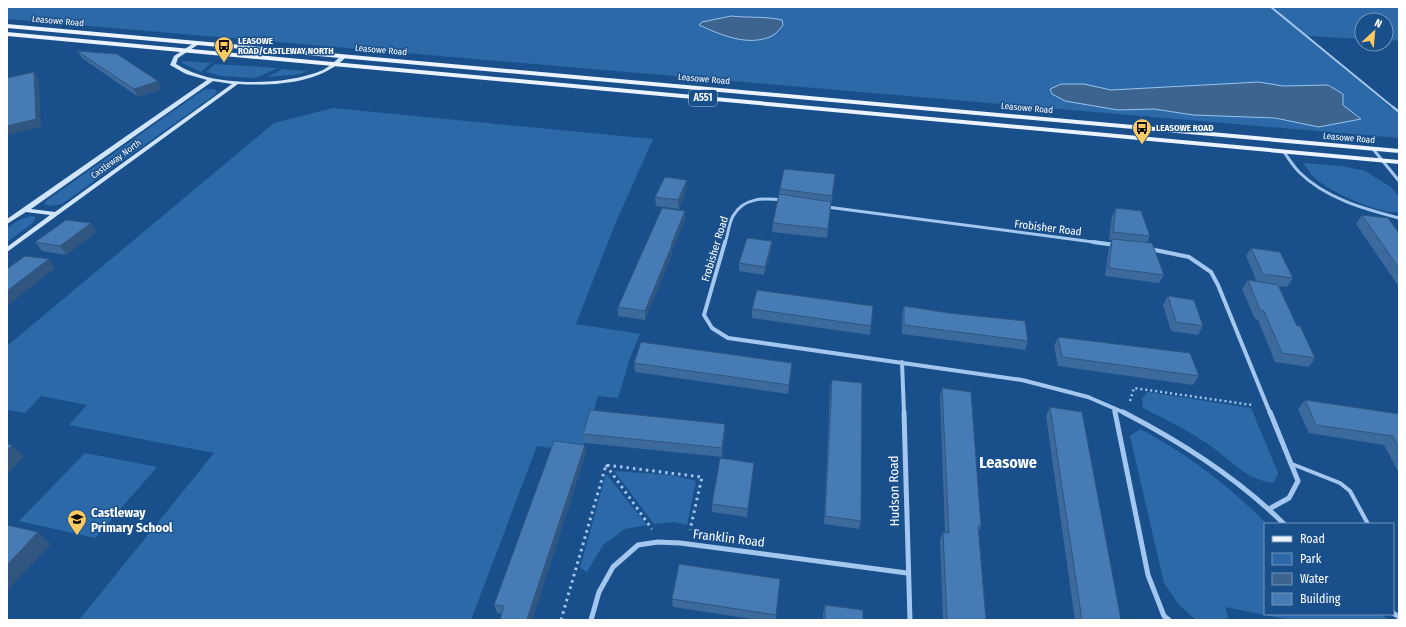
<svg xmlns="http://www.w3.org/2000/svg" width="1406" height="627" font-family="'Fira Sans Condensed',sans-serif">
  <rect width="100%" height="100%" fill="#194f8b"/>
  <path fill="#2c69a9" d="M7,7H1399V41L1386,40V20H1362V39L1308,36L1399,115V138L7,19Z
    M182,61L211,63L201,72L182,63Z
    M215,64L278,68L256,78L221,76L206,72Z
    M283,69L307,71L301,74L267,77Z
    M212,89L216,90L217,93L213,96L62,204L50,206L44,204L46,201L203,90Z
    M333,108L653,139L616,222L576,324L640,334L630,358L618,398L598,396L585,442L579,452L537,446L471,620H79L214,453L69,425L87,405L41,396L25,413L7,410V346L274,123Z
    M1303,163L1342,166L1365,171L1391,187L1399,197V212C1381,215 1331,192 1317,180C1311,175 1307,168 1303,163Z
    M30,216L36,217L33,223L7,242V228L19,220Z
    M1147,392L1251,408L1278,473L1274,483C1243,479 1232,460 1208,444C1187,430 1165,419 1143,408L1142,399Z
    M1140,429C1187,453 1230,487 1267,524H1265V614H1380L1389,620H1290L1225,607L1229,620H1196L1179,605L1164,583L1130,436Z
    M85,453L157,467L95,538L19,521Z
    M614,471L672,475L696,481L687,525L675,522L654,524Z
    M606,474L647,525L625,529L603,545L587,572L580,568Z"/>
  <path fill="#3d648f" stroke="#96c3f0" d="M731,16C748,18 765,16 782,20L783,25C780,29 776,34 772,36C748,47 721,35 699,25L702,22Z
    M1259,82L1283,86L1328,85L1343,94V105L1361,119L1319,127L1275,118L1193,115L1154,109L1118,110L1065,101L1052,94L1050,89L1061,84H1084L1111,90Z"/>
  <g fill="none" stroke-linecap="round" stroke-linejoin="round">
    <path stroke="#a3c7ee" stroke-width="2.5" stroke-dasharray="2 3" stroke-linecap="butt" d="M1130,401L1134,388L1252,405"/>
    <path stroke="#a3c7ee" stroke-width="3" stroke-dasharray="2.5 4" stroke-linecap="butt" d="M606,465L652,529
      M561,620L606,465L702,477L690,530"/>
    <path stroke="#a3c7ee" stroke-width="2" d="M1271,7L1394,108"/>
    <path stroke="#a3c7ee" stroke-width="2.5" d="M1393,107L1399,112"/>
    <path stroke="#a3c7ee" stroke-width="4" d="M1292,464L1340,483L1350,491L1368,524"/>
    <path stroke="#a3c7ee" stroke-width="3" d="M1373,149L1399,181
      M1284,152C1289,159 1293,166 1299,172C1325,198 1364,209 1399,218
      M827,207L1101,243
      M725,243C728,235 729,223 733,216C744,197 764,198 782,200"/>
    <path stroke="#a3c7ee" stroke-width="4" d="M725,242L704,315L712,328L728,338L1022,380L1088,397L1125,413
      M1093,242L1115,245
      M1150,249L1189,257L1211,272L1218,285L1270,413
      M902,362L904,413
      M1114,408L1115,413"/>
    <path stroke="#a3c7ee" stroke-width="5" d="M904,412L910,620
      M1115,412L1148,575L1164,616L1169,620
      M1123,412C1181,442 1237,477 1284,524
      M1269,509L1289,498L1298,481L1270,412
      M1393,613L1399,617
      M591,620L599,592L613,567L638,545L658,542L680,543L907,573"/>
    <path fill="#d0e4fa" fill-rule="evenodd" d="M197,41L199,42V44L178,58L176,64C186,70 196,74 207,77C241,85 290,84 323,70C330,66 336,60 342,55L347,56C321,84 274,86 238,84L7,252V247L50,215L26,212L7,224V219L207,80L186,74L170,65L174,56ZM213,81L232,84L55,212L31,209Z"/>
    <path fill="#eaf3ff" fill-rule="evenodd" d="M7,24L1399,149V153L7,28Z
      M7,32L1399,160V164L7,36Z"/>
  </g>
  <path fill="#3c6a9c" d="M77,51L158,81L162,89L138,97L82,58Z
    M835,174L827,238L772,232L773,223L779,194L780,189Z
    M687,180V188L679,209L656,206L655,197Z
    M1116,208L1150,236L1147,242L1164,275L1159,283L1105,276L1109,247L1112,240H1109L1112,216Z
    M1362,215L1399,233V287L1356,224Z
    M685,219L672,251V254L645,320L618,316V307Z
    M96,232L66,255L42,251L35,242Z
    M1251,248L1293,278L1287,287L1278,286L1297,326L1315,358L1309,367L1275,362L1258,320L1255,319L1242,289L1248,280L1257,282L1246,256Z
    M771,250L764,275L739,271V263Z
    M1168,296L1203,326L1198,335L1171,331L1163,305Z
    M904,306L1028,341L1025,350L902,334V314Z
    M752,309L871,326L870,335L752,318Z
    M1058,337L1199,376L1193,385L1058,366L1054,346Z
    M634,363H792L788,394L635,372Z
    M832,380L861,521L859,529L824,524L830,388Z
    M942,388L981,526L979,532L986,620H943L940,540L943,532H945L940,396Z
    M1305,400L1399,414V473L1384,445L1309,433L1298,409Z
    M1050,407L1121,620H1075L1046,416Z
    M725,433L722,457L585,443L583,434Z
    M586,453L532,620L497,613L494,605Z
    M754,463L747,517L712,512V504Z
    M672,599L776,615V620H758L673,607Z
    M825,605L863,620H823V613Z"/>
  <path fill="#31567f" d="M34,72L39,80L41,127L7,135V126Z
    M158,81L162,89L138,97L134,89Z
    M687,180V188L679,209L678,200Z
    M685,211V219L672,251V254L645,320V311Z
    M91,223L96,232L66,255L60,246Z
    M772,241L771,250L764,275L765,267Z
    M49,259L55,268L7,306V291Z
    M725,424V433L722,457V448Z
    M12,445L24,457L7,474V450Z
    M585,445L586,453L532,620L527,619Z
    M38,532L51,544L7,591V565Z"/>
  <path fill="#467bb5" stroke="#31567f" d="M77,51L117,54L158,81L134,89Z
    M34,72L36,119L7,126V78Z
    M784,169L835,174L832,196L780,189Z
    M665,177L687,180L678,200L655,197Z
    M779,194L831,202L828,229L773,223Z
    M662,208L685,211L671,245H672L645,311L618,307Z
    M1116,208L1141,211L1150,236L1113,232Z
    M1362,215L1388,218L1399,233V268Z
    M66,220L91,223L60,246L35,242Z
    M747,238L772,241L765,267L739,263Z
    M1112,239L1152,243L1164,275L1109,268Z
    M1251,248L1280,252L1293,278L1263,274Z
    M25,256L49,259L7,291V269Z
    M1248,280L1278,285L1297,326H1300L1315,358L1282,353L1264,311L1260,310Z
    M757,290L873,306L871,326L752,309Z
    M1168,296L1194,300L1203,326L1176,322Z
    M904,306L949,313L1025,321L1028,341L904,325Z
    M1058,337L1190,353L1199,376L1062,357Z
    M641,342L792,363L789,385L634,363Z
    M832,380L862,383L861,521L825,516Z
    M942,388L971,392L981,526H978L986,620H949V619H947L943,532L949,533Z
    M1305,400L1399,414V448L1393,436L1316,425Z
    M1050,407L1082,412L1121,620H1082Z
    M590,410L725,424L722,448L583,434Z
    M554,441L585,445L527,619L532,620H500L504,606L494,605Z
    M7,444L12,445L7,450Z
    M720,458L754,463L748,509L712,504Z
    M7,525L38,532L7,565Z
    M679,564L780,579L776,615L672,599Z
    M825,605L863,610V620H825Z"/>
  <defs>
    <symbol id="bus-pin" viewBox="-11 -11 22 30"><path d="M0 17L-7.5 6A9.5 9.5 0 1 1 7.5 6Z" fill="#ffcb60" stroke="#194f8b"/><path d="M-5-6H5V4H4V6H2V4H-2V6H-4V4H-5ZM-3.5-4V0h7V-4ZM-3.5 1.2v1.5H-2V1.2ZM2 1.2v1.5H3.5V1.2Z" fill="#111"/></symbol>
    <symbol id="school-pin" viewBox="-11 -11 22 30"><path d="M0 17L-7.5 6A9.5 9.5 0 1 1 7.5 6Z" fill="#ffcb60" stroke="#194f8b"/><path d="M0-5L7-2L0 1L-7-2ZM-4 1L0 2.5L4 1V4Q0 6-4 4Z" fill="#111"/></symbol>
  </defs>
  <g fill-rule="evenodd">
    <use href="#bus-pin" x="213" y="35" width="22" height="30"/>
    <use href="#bus-pin" x="1131" y="117" width="22" height="30"/>
    <use href="#school-pin" x="66" y="508" width="22" height="30"/>
  </g>
  <g text-anchor="middle" dominant-baseline="central" stroke-width="3" stroke-linejoin="round" paint-order="stroke">
    <g font-size="9" fill="#fff" stroke="#194f8b">
      <text transform="translate(58 21) rotate(5)">Leasowe Road</text>
      <text transform="translate(381 50) rotate(5)">Leasowe Road</text>
      <text transform="translate(704 79) rotate(5)">Leasowe Road</text>
      <text transform="translate(1027 108) rotate(5)">Leasowe Road</text>
      <text transform="translate(1349 138) rotate(5)">Leasowe Road</text>
      <text transform="translate(116 159) rotate(-36)">Castleway North</text>
    </g>
    <g font-size="9" font-weight="bold" fill="#fff" stroke="#194f8b" text-anchor="start">
      <text x="238" y="41">LEASOWE<tspan x="238" dy="10">ROAD/CASTLEWAY NORTH</tspan></text>
      <text x="1156" y="128">LEASOWE ROAD</text>
    </g>
    <rect fill="#194f8b" stroke="#bacadc" stroke-width="1" x="689" y="90" width="28" height="16" rx="3"/>
    <g font-size="10" font-weight="bold" fill="#fff">
      <text x="703" y="98">A551</text>
    </g>
    <g font-size="11" fill="#fff" stroke="#194f8b">
      <text transform="translate(1048 228) rotate(7)">Frobisher Road</text>
      <text transform="translate(715 249) rotate(-73)">Frobisher Road</text>
    </g>
    <g font-size="13" fill="#fff" stroke="#194f8b">
      <text transform="translate(894 491) rotate(-91)">Hudson Road</text>
      <text transform="translate(729 538) rotate(7)">Franklin Road</text>
    </g>
    <g font-size="13" font-weight="bold" fill="#fff" stroke="#194f8b" text-anchor="start">
      <text x="91" y="512">Castleway<tspan x="91" dy="15">Primary School</tspan></text>
    </g>
    <g font-size="16" font-weight="bold" fill="#fff" stroke="#194f8b">
      <text x="1008" y="462">Leasowe</text>
    </g>
  </g>
  <rect width="1406" height="627" fill="none" stroke="#ffffff" stroke-width="16"/>
  <rect x="1264" y="523" width="130" height="92" fill="#194f8b" stroke="#7595b9"/>
  <rect x="1272" y="536" width="20" height="6" fill="#eaf3ff" stroke="#7595b9"/>
  <text x="1300" y="543" font-size="12" fill="#ffffff">Road</text>
  <rect x="1272" y="553" width="20" height="12" fill="#2c69a9" stroke="#7595b9"/>
  <text x="1300" y="563" font-size="12" fill="#ffffff">Park</text>
  <rect x="1272" y="573" width="20" height="12" fill="#3d648f" stroke="#7595b9"/>
  <text x="1300" y="583" font-size="12" fill="#ffffff">Water</text>
  <rect x="1272" y="593" width="20" height="12" fill="#467bb5" stroke="#7595b9"/>
  <text x="1300" y="603" font-size="12" fill="#ffffff">Building</text>
  <g transform="translate(1374 32) rotate(26)"><circle r="19" fill="#194f8b" stroke="#7595b9"/>
  <path d="M0-3L7 15L0 10L-7 15Z" fill="#ffcb60"/>
  <text y="-6" font-size="11" font-weight="bold" text-anchor="middle" fill="#ffffff">N</text>
  </g>
</svg>
